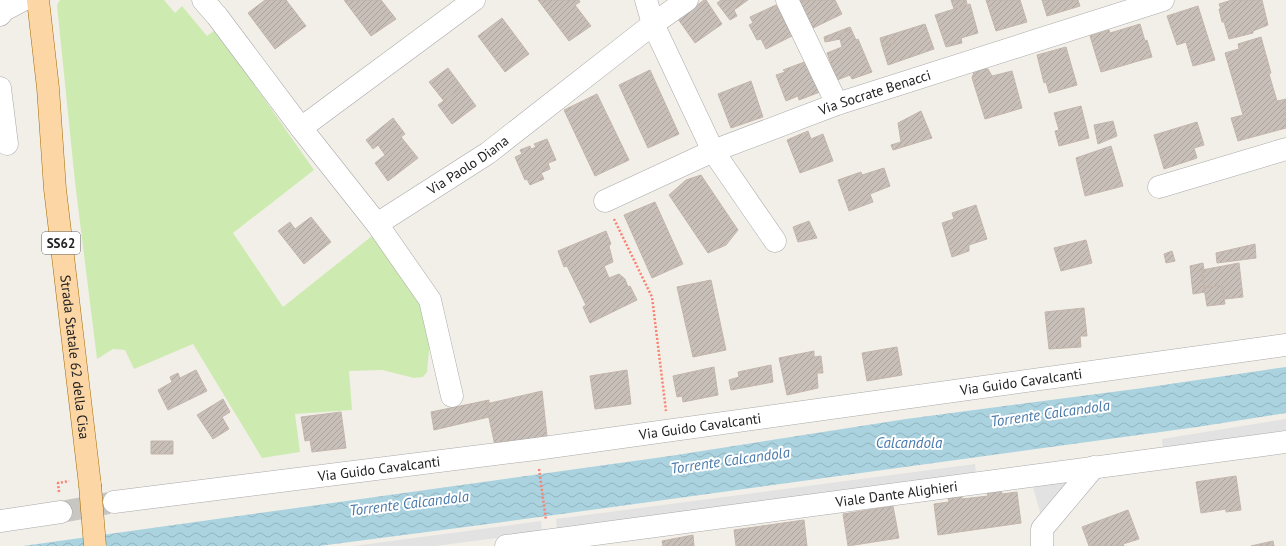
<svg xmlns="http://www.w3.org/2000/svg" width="1286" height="546" font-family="'PT Sans',sans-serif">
  <defs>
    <pattern id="water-waves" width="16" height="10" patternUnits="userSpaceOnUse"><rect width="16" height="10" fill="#aad3df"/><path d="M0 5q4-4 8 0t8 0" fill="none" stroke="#92b5bf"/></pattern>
    <pattern id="building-hatch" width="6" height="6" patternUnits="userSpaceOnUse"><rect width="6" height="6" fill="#c7bfb8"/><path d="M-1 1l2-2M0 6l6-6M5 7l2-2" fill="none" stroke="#aba49e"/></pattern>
  </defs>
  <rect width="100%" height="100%" fill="#f2efe9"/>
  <path fill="#cdebb0" d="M60,0H164L175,13L182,6L207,36L214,31L251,80L314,170L233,233L283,307L372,236H378L430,320L431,331L427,372L423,377L414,378L382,370L349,371L352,410L295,414L300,452L262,458L193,344L134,369L125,350L113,349L97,359L75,182L57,5Z"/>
  <path fill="#e2e2e2" d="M1286,419V430L1163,449L1162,439Z
    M975,464L976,474L557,530L556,519Z
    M1085,473L1042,519L1031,480Z
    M541,521L542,532L435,546H354Z"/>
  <path fill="url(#water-waves)" d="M1286,367V413L1197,427L496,523L319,546H23L670,456L906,419L1143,388Z"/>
  <path fill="url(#building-hatch)" stroke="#c4b6ab" d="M265,0H286L306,26L275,49L248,13Z
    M344,0H381L396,19L371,36Z
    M538,0H579L580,2L575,5L591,26L569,41Z
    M704,0H706L722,24L695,43L678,19Z
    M721,0H748L734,10L737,16L730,20L717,3Z
    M796,0H835L842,14L811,29Z
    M951,0H966L967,4L954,9Z
    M986,0H1020L1027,22L996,31Z
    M1042,0H1078L1080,6L1047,16Z
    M1232,0H1262L1268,25L1253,31V33L1229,39L1224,22H1222L1219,9H1221L1219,4Z
    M970,4L978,33L961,38L962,43L946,47L935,15Z
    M776,5L792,36L766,49L761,39L757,40L749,25L753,23L750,17Z
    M1198,6L1215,60L1193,66L1186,42L1177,45L1167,16Z
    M502,18L529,54L505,72L478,36Z
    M925,24L934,49L888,65L882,46L895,43L893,34Z
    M1140,24L1145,41L1147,40L1152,57L1101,72L1090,36L1109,30L1110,33Z
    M850,27L851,29L839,35L840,39L825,42L824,37Z
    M851,29L856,40L858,39L872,72L852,79L850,75L837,80L827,53L842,47L839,35Z
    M893,34L895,43L882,46L880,38Z
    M1261,37L1271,73L1269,74L1277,101L1286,99V128L1238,141L1231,118L1243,115L1225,53L1239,49L1238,44Z
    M1066,47L1077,85L1049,93L1046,82L1044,83L1037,55Z
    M807,61L820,92L799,100L798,96L786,101L776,75L785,72L783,70Z
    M448,68L462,87L444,101L429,82Z
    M978,68L988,69L992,76L1012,71L1022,108L985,119L972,78L975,69Z
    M650,70L679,134L648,148L619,85Z
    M751,81L763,117L731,128L718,94Z
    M462,87L476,106L452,124L438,105Z
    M597,94L629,160L595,176L564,110Z
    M1081,106L1089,138L1059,146L1055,131L1059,130L1054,113Z
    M921,111L932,138L893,150L891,145L901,142L898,123Z
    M393,118L405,134L401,137L418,158L388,181L375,163L385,155L378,145L373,149L366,140Z
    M1113,121L1117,136L1098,144L1094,125Z
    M1197,122L1204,145L1194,148L1197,158L1164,169L1154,135Z
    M808,131L811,139L823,134L833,161L800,173L787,140Z
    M547,139L556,160L548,163L550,169L541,173L544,179L530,185L527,179L525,180L515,157L522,154L520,150L530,146L531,149L536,147L534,144Z
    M1111,146L1123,186L1085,196L1076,158Z
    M884,168L890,186L870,194L873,202L849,211L838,180L861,172L862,175Z
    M701,175L738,230L726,245L708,253L669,195L686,180Z
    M655,202L683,264L652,278L624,215Z
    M976,205L987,239L969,245V251L952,257L942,223L954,219L952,213Z
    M311,217L331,242L304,264L278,231L290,222L295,229Z
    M809,221L817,238L798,242L793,227Z
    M606,231L611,244L609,246L613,262L604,266L609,278L619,274L625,279L628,287L630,286L637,300L590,323L583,307L586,305L567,266L564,267L558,251Z
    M1086,240L1092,263L1061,271L1054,248Z
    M1255,244L1256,258L1217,263L1216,253Z
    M1172,251L1175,261L1166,263L1164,254Z
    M1203,263L1204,270H1202L1205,292L1193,294L1190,266Z
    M1239,263L1243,297L1225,299L1222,285L1204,288L1202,270Z
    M711,280L726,350L693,357L677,287Z
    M1222,285L1225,304L1207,306L1204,288Z
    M1084,308L1087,336H1080L1081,347L1049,349L1045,312Z
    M897,347L902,375L867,381L862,353Z
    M814,351V357L821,356L823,373H817L818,388L787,395L779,358Z
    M771,365L773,382L731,390L729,380L739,377L738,372Z
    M714,367L718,395L683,402L682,396L677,397L673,376Z
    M196,370L207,391L168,410L158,390L172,382L170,377L178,373L180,378Z
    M627,370L631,404L595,409L590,376Z
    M542,391L547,436L495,446L486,404Z
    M223,399L230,412L222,417L229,429L213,439L197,415Z
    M489,400V403L486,404L489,417L434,430L431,412Z
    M341,412L346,448L312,452L310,440L305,441L301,417Z
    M151,441H173V454H151Z
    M1236,476L1241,510L1226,512V509L1201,513L1196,482Z
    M1001,490L1002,494L1017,492L1021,523L938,535L934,504L949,502L948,498H950L962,496V499L988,496L987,492Z
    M893,506L899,538L848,546L843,514Z
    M1128,510L1139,539L1123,544L1124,546H1089L1082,527Z
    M804,520L807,546H736L734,530Z
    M693,535L694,546H663L662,541Z
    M1273,541L1274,546H1251Z"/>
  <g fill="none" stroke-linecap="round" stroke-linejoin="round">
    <path stroke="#c8c6c1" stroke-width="22" stroke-dasharray="22 11" stroke-linecap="butt" d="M61,512L109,503"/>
    <defs>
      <g id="minor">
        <path id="s1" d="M203,0L217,16L301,128L377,224L488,153L653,24L687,0"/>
        <path d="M646,0L653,24L713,151L775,241"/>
        <path d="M787,0L837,104"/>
        <path d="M0,15L4,10L23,0"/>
        <path d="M0,88L7,144"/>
        <path d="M301,128L474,0"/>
        <path d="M1159,187L1286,149"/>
        <path id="s2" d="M605,201L713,151L837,104L1163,0"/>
        <path d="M377,224L430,300L452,396"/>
        <path id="s3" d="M114,502L536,449L1286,345"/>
        <path d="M0,521L61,512"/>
        <path id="s4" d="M506,546L1286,442"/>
        <path d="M1042,546V529L1094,467"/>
      </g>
      <g id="major">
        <path id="s5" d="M38,0L48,88L55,189L90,485"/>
      </g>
    </defs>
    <use href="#minor" stroke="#a9a9a9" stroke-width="23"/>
    <use href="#major" stroke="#a06b00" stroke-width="23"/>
    <path stroke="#fa8072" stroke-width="2.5" stroke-dasharray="2 2" stroke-linecap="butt" d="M614,219L652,297L666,411
      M539,469L546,520
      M59,492L58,483L69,481"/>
    <use href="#minor" stroke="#fff" stroke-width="22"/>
    <use href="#major" stroke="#fcd6a4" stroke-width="22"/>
    <defs>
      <path id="major-bridge" d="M90,485L95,546"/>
    </defs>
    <use href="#major-bridge" stroke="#a06b00" stroke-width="23" stroke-linecap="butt"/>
    <use href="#major-bridge" stroke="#fcd6a4" stroke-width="22"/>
  </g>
  <g text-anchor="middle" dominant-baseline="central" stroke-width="4" stroke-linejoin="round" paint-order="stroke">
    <rect fill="#fff" stroke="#646464" stroke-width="1" x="42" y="232" width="38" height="22" rx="3"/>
    <g font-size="13" font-weight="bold" fill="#222">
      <text x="61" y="243">SS62</text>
    </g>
    <g font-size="14" fill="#222" stroke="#fff">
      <text stroke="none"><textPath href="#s2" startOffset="291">Via Socrate Benacci</textPath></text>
      <text stroke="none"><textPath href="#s1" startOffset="392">Via Paolo Diana</textPath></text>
      <text stroke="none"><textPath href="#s5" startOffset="359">Strada Statale 62 della Cisa</textPath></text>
      <text stroke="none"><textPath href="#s3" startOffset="915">Via Guido Cavalcanti</textPath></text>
      <text stroke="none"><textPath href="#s3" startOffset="591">Via Guido Cavalcanti</textPath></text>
      <text stroke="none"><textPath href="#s3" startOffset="267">Via Guido Cavalcanti</textPath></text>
      <text stroke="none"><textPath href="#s4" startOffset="394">Viale Dante Alighieri</textPath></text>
    </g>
    <g font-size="15" font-style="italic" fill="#4a7aab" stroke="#fff">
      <text transform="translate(1050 413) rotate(-8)">Torrente Calcandola</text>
      <text x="909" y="442">Calcandola</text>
      <text transform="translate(730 460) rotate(-8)">Torrente Calcandola</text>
      <text transform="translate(409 503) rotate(-7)">Torrente Calcandola</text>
    </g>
  </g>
</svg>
